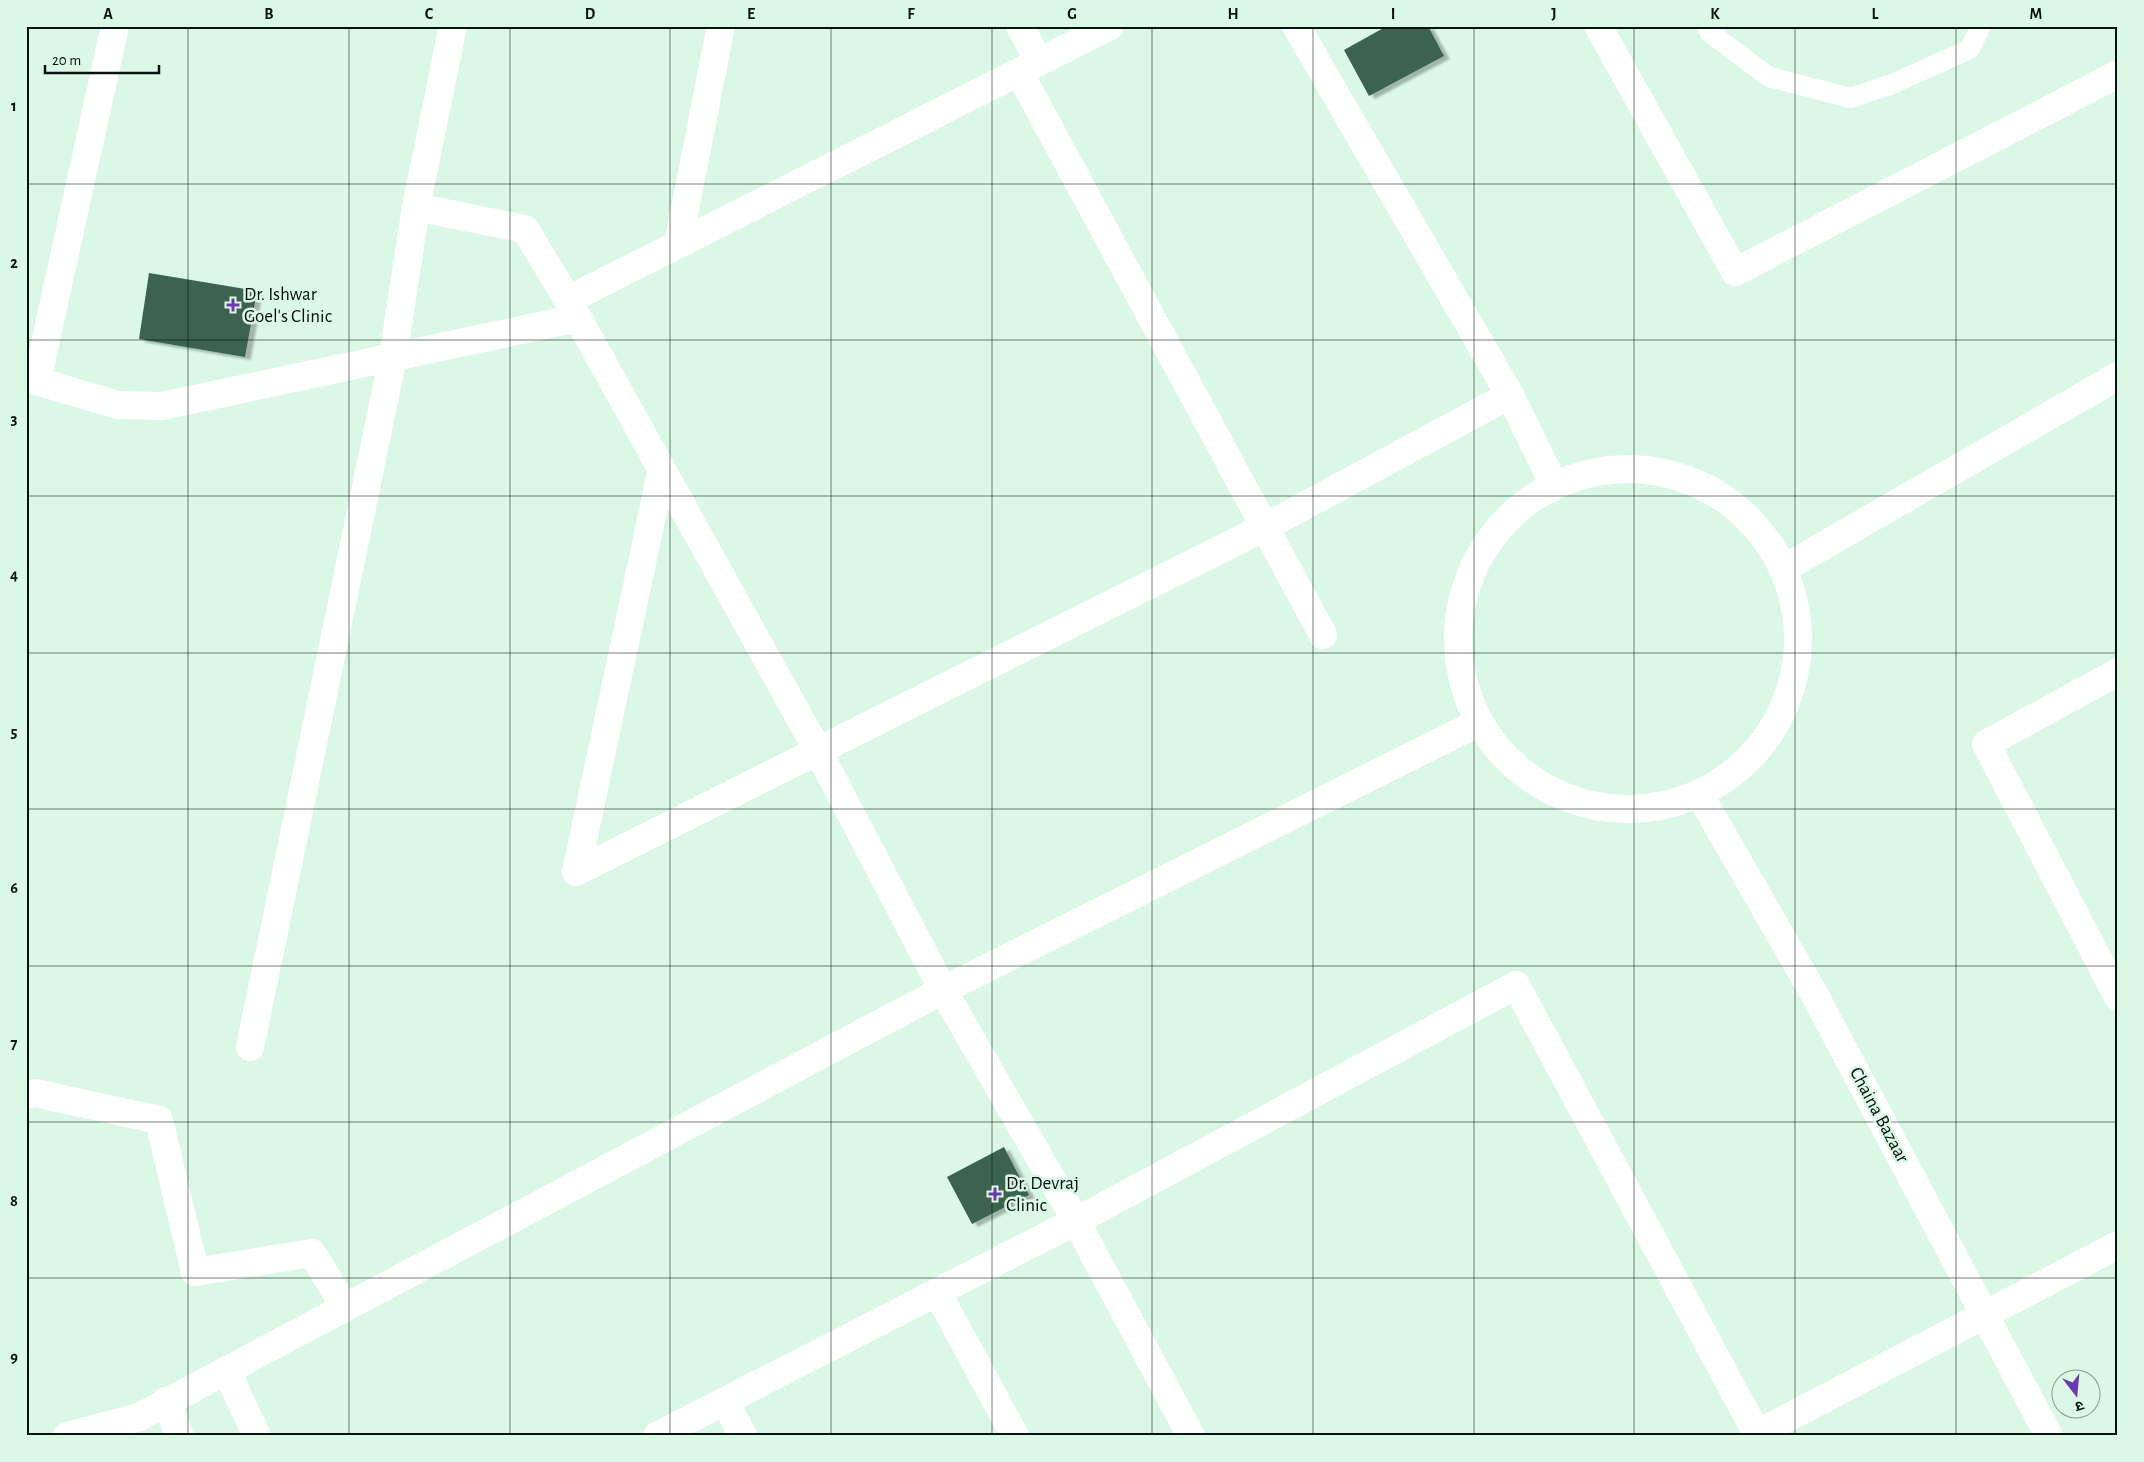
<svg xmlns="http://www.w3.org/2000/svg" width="2144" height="1462" font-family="'Alegreya Sans','Noto Sans Devanagari',sans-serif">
  <defs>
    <filter id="shadow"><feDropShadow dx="5.5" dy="3" stdDeviation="1" flood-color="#0004"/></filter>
  </defs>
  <rect width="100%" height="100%" fill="#dbf7e6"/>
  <path fill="#3a644d" filter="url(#shadow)" d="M1387,26H1428L1444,56L1369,96L1344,50Z
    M149,273L257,291L245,357L139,339Z
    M1004,1147L1029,1195L972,1224L947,1177Z"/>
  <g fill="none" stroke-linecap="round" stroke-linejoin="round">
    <path stroke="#fff" stroke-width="20" d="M1707,26L1709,32L1769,77L1851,98L1892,84L1970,49L1981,26"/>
    <path stroke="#fff" stroke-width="28" d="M1020,26L1039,62
      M1110,26L568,300L818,751L943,990L1076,1221L1516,985L1758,1436
      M1296,26L1510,395L1554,485
      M1598,26L1735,272L2118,74
      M1019,72L1323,635
      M416,207L453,26
      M678,244L721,26
      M26,378L118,405L162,406L578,318
      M37,380L115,26
      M2118,672L1986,744L2118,997
      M1701,797L1812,990L2049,1436
      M576,872L1265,527L1510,395
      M576,872L662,469
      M250,1047L393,357L416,207L525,229L568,300
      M26,1095L35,1093L159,1120L195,1272L312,1253L345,1307
      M937,1292L1015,1436
      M226,1370L257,1436
      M166,1401L180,1436
      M725,1401L743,1436
      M657,1436L1076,1221L1191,1436
      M1753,1436L2118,1245"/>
    <path stroke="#fff" stroke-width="28" d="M1458 639a170 170 0 1 1 340 0a170 170 0 1 1-340 0Z
      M1788,566L2118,376
      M67,1436L139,1417L943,990L1476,724"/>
  </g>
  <path fill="none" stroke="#09130d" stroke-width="1" stroke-opacity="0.55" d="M188,26V1436M349,26V1436M510,26V1436M670,26V1436M831,26V1436M992,26V1436M1152,26V1436M1313,26V1436M1474,26V1436M1634,26V1436M1795,26V1436M1956,26V1436M26,184H2118M26,340H2118M26,496H2118M26,653H2118M26,809H2118M26,966H2118M26,1122H2118M26,1278H2118"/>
  <g fill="#6b39b0" stroke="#dbf7e6" stroke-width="2">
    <path d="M230.5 297.5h5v5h5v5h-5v5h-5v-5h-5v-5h5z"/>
    <path d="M992.5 1186.5h5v5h5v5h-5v5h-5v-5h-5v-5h5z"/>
  </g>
  <g text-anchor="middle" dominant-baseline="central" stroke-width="5" stroke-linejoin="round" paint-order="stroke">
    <g font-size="19" fill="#09130d" stroke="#dbf7e6" text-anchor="start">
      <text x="244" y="294">Dr. Ishwar<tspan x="244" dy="22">Goel's Clinic</tspan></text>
      <text x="1006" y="1183">Dr. Devraj<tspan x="1006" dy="22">Clinic</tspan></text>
    </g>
    <g font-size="19" fill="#09130d" stroke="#dbf7e6">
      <text transform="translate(1879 1115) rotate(62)">Chaina Bazaar</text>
    </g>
  </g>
  <rect width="2144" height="1462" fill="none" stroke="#dbf7e6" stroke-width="55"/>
  <g transform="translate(2076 1394) rotate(164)"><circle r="24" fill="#dbf7e6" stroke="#879c8f"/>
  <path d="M0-4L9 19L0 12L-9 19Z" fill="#6b39b0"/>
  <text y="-8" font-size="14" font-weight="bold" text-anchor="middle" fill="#09130d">उ</text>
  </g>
  <path d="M45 65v8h114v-8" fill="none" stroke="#09130d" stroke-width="2.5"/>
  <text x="52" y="65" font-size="15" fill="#09130d" stroke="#dbf7e6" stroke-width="4" paint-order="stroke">20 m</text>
  <rect x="28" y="28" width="2088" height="1406" fill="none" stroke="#09130d" stroke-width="2"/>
  <g font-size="16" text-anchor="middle" font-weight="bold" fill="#09130d">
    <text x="108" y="19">A</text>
    <text x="269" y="19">B</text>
    <text x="429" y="19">C</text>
    <text x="590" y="19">D</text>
    <text x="751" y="19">E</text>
    <text x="911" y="19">F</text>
    <text x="1072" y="19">G</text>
    <text x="1233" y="19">H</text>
    <text x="1393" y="19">I</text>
    <text x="1554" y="19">J</text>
    <text x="1715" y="19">K</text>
    <text x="1875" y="19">L</text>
    <text x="2036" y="19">M</text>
    <text x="14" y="111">1</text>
    <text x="14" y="268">2</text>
    <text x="14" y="424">3</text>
    <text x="14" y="580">4</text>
    <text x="14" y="737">5</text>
    <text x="14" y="893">6</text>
    <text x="14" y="1049">7</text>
    <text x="14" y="1206">8</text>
    <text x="14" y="1362">9</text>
  </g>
</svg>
